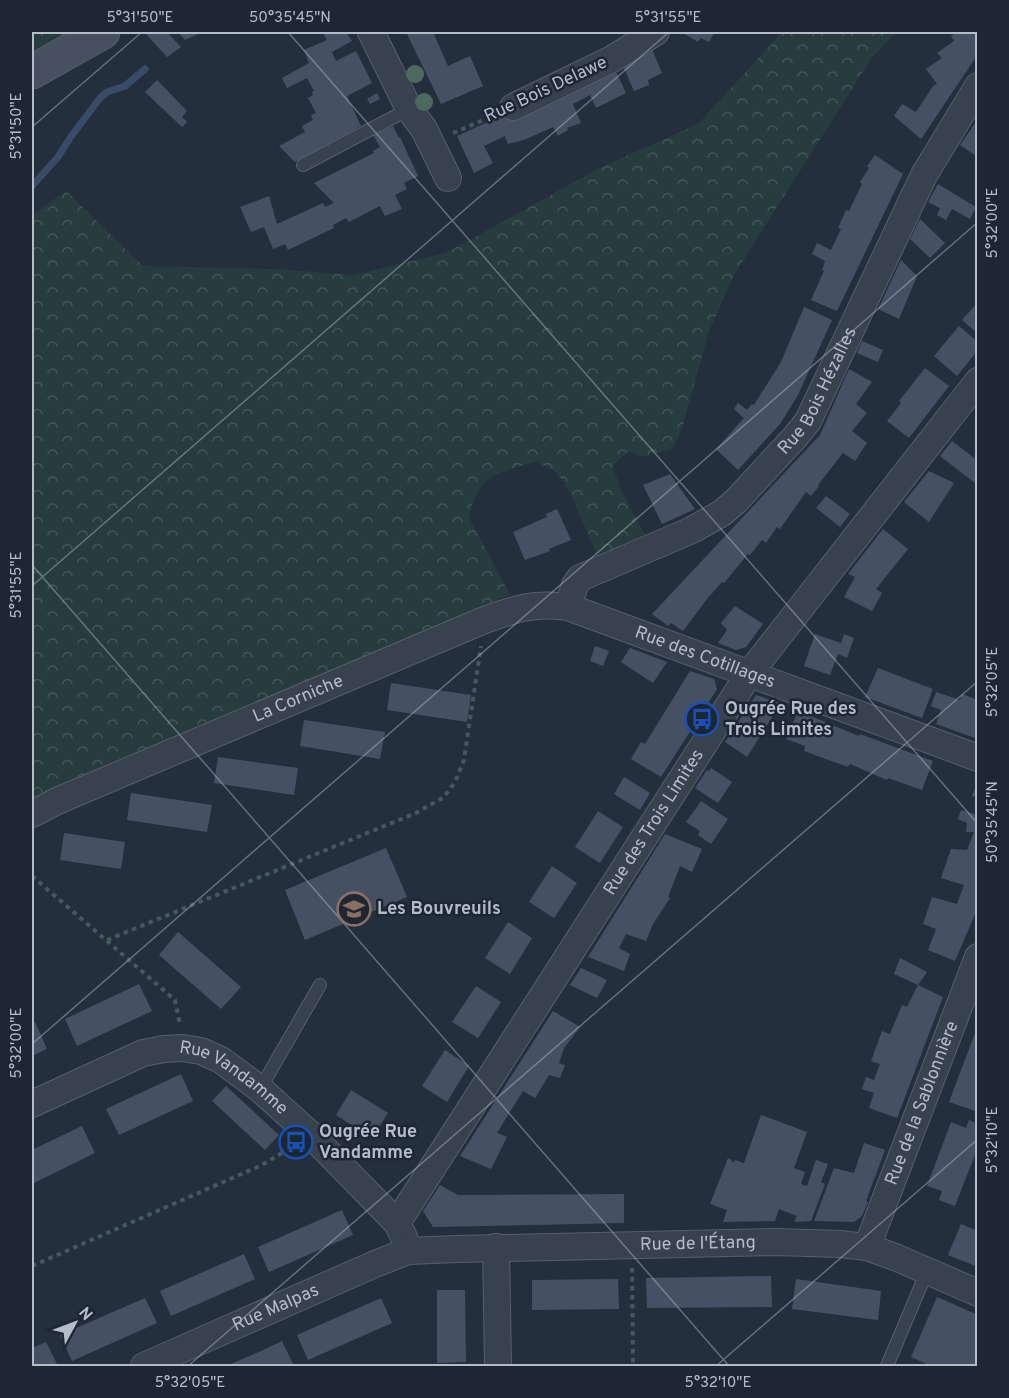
<svg xmlns="http://www.w3.org/2000/svg" width="1009" height="1398" font-family="Overpass,sans-serif">
  <defs>
    <pattern id="forest-crowns" width="20" height="18" patternUnits="userSpaceOnUse" patternTransform="scale(1.5)"><rect width="20" height="18" fill="#263c3f"/><path d="M2 6a3 3 0 1 1 6 0M12 15a3 3 0 1 1 6 0" fill="none" stroke="#435659"/></pattern>
  </defs>
  <rect width="100%" height="100%" fill="#242f3e"/>
  <path fill="url(#forest-crowns)" d="M32,32H79L32,59Z
    M780,32H896L871,59L734,275L709,331L683,425L673,449L641,457L629,451L612,466L623,494L646,537L598,557L571,494L557,473L536,462C496,473 478,474 469,518L510,595L61,784L32,799V215L66,191L143,266L275,269L353,275L446,253L598,169L699,123L775,40Z"/>
  <g fill="none" stroke-linecap="round" stroke-linejoin="round">
    <path stroke="#394c67" stroke-width="7" d="M32,186L58,157L70,138L100,98L107,92L125,86L145,69"/>
  </g>
  <path fill="#455162" d="M150,32H167L181,47L167,57L146,34Z
    M178,32H203L185,40Z
    M326,32H346L352,41L332,52L336,61L356,51L372,83L347,96L361,126L295,162L279,146L305,132L302,126L313,120L311,115L316,113L308,98L313,95L312,92L314,91L307,78L287,88L282,78L309,63L304,50L327,40L323,33Z
    M406,32H433L448,66L470,56L483,86L441,104Z
    M681,32H713L714,33L709,42L701,38L698,42Z
    M956,32H978V54L921,139L894,116L902,104L916,112L933,86L937,84L926,69L942,58L937,53L954,41L951,36Z
    M649,42L662,73L648,80L649,85L634,91L620,59Z
    M613,65L626,93L596,108L590,95L573,104L581,123L567,128L568,130L558,136L553,127L524,140L508,144L505,136L484,146L493,163L474,173L457,136Z
    M157,80L187,111L182,117L187,122L182,127L145,92Z
    M377,93L380,99L370,104L367,99Z
    M978,119V157L960,145Z
    M393,126L399,138L400,137L418,176L404,183L407,189L395,195L402,209L385,216L380,206L349,222L346,218L333,225L334,228L288,250L285,244L273,249L264,227L251,232L240,207L269,196L277,224L323,203L325,207L334,203L314,183L374,153L373,151L380,147L373,135Z
    M875,155L903,174L837,311L811,300L824,271L822,270L825,261L812,254L817,243L831,250L841,229L838,228L846,210L849,211L862,184L860,182L869,168L867,166Z
    M938,184L976,207L970,219L952,209L946,220L937,215L940,208L928,202Z
    M920,219L945,243L930,258L910,239Z
    M901,260L917,276L899,319L878,309Z
    M978,302V334L962,320Z
    M804,307L832,320L798,395L780,424L738,470L716,449L744,418L734,409L738,403L747,410L752,404L754,405L781,362Z
    M959,326L978,342V350L957,376L934,356Z
    M862,341L883,350L878,362L857,353Z
    M925,368L949,386L909,438L887,421L901,403L899,401Z
    M849,369L872,382L856,404L867,413L852,431L867,443L855,461L843,453L818,485L819,486L811,496L806,492L780,529L777,527L766,543L762,540L750,555L748,554L724,583L722,582L707,599L683,631L671,623L668,626L652,614L820,435Z
    M952,441L978,461V480L975,483L940,456Z
    M929,471L954,483L929,522L904,502Z
    M670,474L695,509L662,524L643,485Z
    M826,496L850,514L840,527L816,508Z
    M557,509L571,540L549,549L550,551L525,560L513,532L547,517L546,514Z
    M883,529L908,549L876,589L882,593L872,611L844,597L855,577L848,574Z
    M735,606L763,624L746,647L736,650L718,643L727,630L721,623Z
    M815,634L841,643L844,634L854,638L847,658L838,654L830,675L804,666Z
    M595,646L609,651L603,666L590,661Z
    M630,648L667,662L653,683L621,662Z
    M878,668L933,689L922,718L865,697Z
    M690,671L714,679L717,689L661,777L631,759L641,742L645,744Z
    M391,683L471,695L467,722L387,710Z
    M936,692L960,700L962,694L978,700V739L936,724L941,710L931,706Z
    M756,695L781,703L747,757L725,742Z
    M798,711L859,736L860,734L933,761L922,790L888,778L887,780L850,764L848,767L804,751L805,746L786,739Z
    M304,720L385,732L380,759L300,746Z
    M218,757L298,768L294,795L214,783Z
    M711,768L732,782L718,803L695,788L707,770L709,771Z
    M624,777L650,793L640,810L614,794Z
    M977,783H978V798L972,796Z
    M131,793L212,805L207,832L127,820Z
    M701,801L728,819L711,844L698,835L700,831L686,822Z
    M961,810L978,815V907L955,961L928,950L936,929L923,924L932,897L957,904L964,885L941,878L951,849L967,850L974,832H966L967,823L958,819Z
    M598,811L623,827L600,863L575,847Z
    M64,833L125,842L121,869L60,860Z
    M665,834L702,849L692,872L680,866L668,897L670,898L653,924L646,941L626,934L619,948L630,954L624,971L588,957Z
    M386,848L407,897L305,940L285,890Z
    M552,866L577,883L554,918L529,902Z
    M508,922L532,938L510,974L485,958Z
    M178,932L241,987L221,1009L159,955Z
    M900,958L927,972L918,985L894,974Z
    M581,968L607,980L597,998L570,985Z
    M139,984L152,1011L77,1046L65,1019Z
    M918,985L943,997L897,1118L869,1108L874,1093L862,1089L866,1077L874,1080L880,1064L871,1061L882,1031L890,1034L902,1005L907,1007Z
    M476,986L501,1002L478,1038L452,1022Z
    M553,1011L580,1027L564,1048L559,1063L565,1065L560,1078L549,1075L535,1098L523,1091L497,1133L507,1137L491,1169L460,1156Z
    M35,1022L47,1049L32,1056V1024Z
    M978,1025V1112L949,1102Z
    M445,1050L469,1066L447,1102L422,1086Z
    M181,1074L193,1101L119,1135L106,1109Z
    M226,1086L279,1135L265,1150L212,1101Z
    M351,1090L388,1113L372,1138L336,1115Z
    M761,1115L807,1132L794,1168L805,1172L801,1184L807,1186L816,1160L828,1164L821,1182L825,1184L811,1221L794,1222L797,1216L779,1209L775,1221L723,1222L727,1210L710,1204L728,1158L732,1160L731,1162H734L735,1160L744,1163Z
    M969,1120L978,1124V1147L955,1206L939,1200L942,1191L927,1186L951,1122L966,1128Z
    M82,1126L95,1153L32,1184V1150Z
    M288,1136L295,1142L293,1145L285,1138Z
    M864,1143L885,1150L866,1201L868,1202L862,1216L854,1222L814,1221L834,1168L854,1173Z
    M440,1185L458,1195L624,1194V1223L433,1227L423,1211Z
    M342,1210L353,1235L269,1272L258,1247Z
    M961,1224L978,1231V1267L948,1255Z
    M244,1254L255,1279L171,1316L160,1291Z
    M771,1276L772,1307L647,1308L646,1278Z
    M618,1279L619,1309L532,1310V1280Z
    M796,1279L881,1291L878,1320L792,1309Z
    M437,1290H465L466,1362L437,1363Z
    M937,1297L978,1315V1361L974,1366H931L911,1357Z
    M145,1298L157,1323L72,1361L60,1335Z
    M381,1298L392,1323L308,1360L297,1335Z
    M282,1341L294,1366H226L261,1351Z
    M46,1342L58,1366H32V1348Z"/>
  <g fill="none" stroke-linecap="round" stroke-linejoin="round">
    <defs>
      <path id="lane" d="M303,165L409,109
        M260,1089L320,985
        M887,1366L927,1271"/>
      <g id="street">
        <path d="M371,32L409,109L424,129L448,178"/>
        <path d="M513,107L612,59L656,32"/>
        <path id="s1" d="M568,607L575,585L580,578L692,530L722,513L736,501L796,436L808,421L924,175L978,86"/>
        <path id="s2" d="M32,814L57,801L482,621C515,609 533,602 568,607L978,758"/>
        <path id="s3" d="M32,1104L143,1053L164,1049L182,1048L201,1051L221,1060L260,1089L312,1136L397,1223L404,1237"/>
        <path id="s4" d="M397,1223L749,674L978,381"/>
        <path d="M496,1247L498,1366"/>
        <path id="s5" d="M867,1247L978,957"/>
        <path id="s6" d="M144,1366L375,1264L408,1251L457,1249L776,1242L840,1244L867,1247L895,1257L978,1293"/>
      </g>
      <path id="secondary" d="M32,72L103,32"/>
    </defs>
    <use href="#lane" stroke="#565f6c" stroke-width="14"/>
    <use href="#street" stroke="#565f6c" stroke-width="28"/>
    <use href="#secondary" stroke="#565f6c" stroke-width="35"/>
    <path stroke="#44595c" stroke-width="4" stroke-dasharray="4.5 4.5" stroke-linecap="butt" d="M453,133L493,116
      M32,876L175,1000L180,1025
      M107,940L416,813L444,797L455,782L464,760L481,646
      M32,1266L262,1165L290,1148
      M632,1268L633,1366"/>
    <use href="#lane" stroke="#38414e" stroke-width="12"/>
    <use href="#street" stroke="#38414e" stroke-width="26"/>
    <use href="#secondary" stroke="#465061" stroke-width="33"/>
  </g>
  <g fill="#4b6a5d">
    <circle cx="415" cy="74" r="9"/>
    <circle cx="424" cy="102" r="9"/>
  </g>
  <path fill="none" stroke="#b4bcc9" stroke-width="1.5" stroke-opacity="0.45" d="M288,32L978,824M32,127L142,32M32,565L729,1366M32,586L669,32M32,1044L978,222M188,1366L978,681M716,1366L978,1139"/>
  <defs>
    <symbol id="bus-ring" viewBox="-11 -11 22 22"><circle r="9.5" fill="#1d2633" stroke="#1a4fb4" stroke-width="1.5"/><path d="M-5-6H5V4H4V6H2V4H-2V6H-4V4H-5ZM-3.5-4V0h7V-4ZM-3.5 1.2v1.5H-2V1.2ZM2 1.2v1.5H3.5V1.2Z" fill="#1a4fb4"/></symbol>
    <symbol id="school-ring" viewBox="-11 -11 22 22"><circle r="9.5" fill="#1d2633" stroke="#8d6e63" stroke-width="1.5"/><path d="M0-5L7-2L0 1L-7-2ZM-4 1L0 2.5L4 1V4Q0 6-4 4Z" fill="#8d6e63"/></symbol>
  </defs>
  <g fill-rule="evenodd">
    <use href="#bus-ring" x="683" y="700" width="38" height="38"/>
    <use href="#school-ring" x="335" y="890" width="38" height="38"/>
    <use href="#bus-ring" x="277" y="1123" width="38" height="38"/>
  </g>
  <g text-anchor="middle" dominant-baseline="central" stroke-width="5" stroke-linejoin="round" paint-order="stroke">
    <g font-size="18" fill="#b4bcc9" stroke="#1d2633">
      <text transform="translate(546 90) rotate(-25)">Rue Bois Delawe</text>
      <text stroke="none"><textPath href="#s1" startOffset="345">Rue Bois Hézalles</textPath></text>
      <text stroke="none"><textPath href="#s2" startOffset="724">Rue des Cotillages</textPath></text>
      <text stroke="none"><textPath href="#s2" startOffset="290">La Corniche</textPath></text>
      <text stroke="none"><textPath href="#s4" startOffset="476">Rue des Trois Limites</textPath></text>
      <text stroke="none"><textPath href="#s3" startOffset="222">Rue Vandamme</textPath></text>
      <text stroke="none"><textPath href="#s5" startOffset="154">Rue de la Sablonnière</textPath></text>
      <text stroke="none"><textPath href="#s6" startOffset="578">Rue de l'Étang</textPath></text>
      <text stroke="none"><textPath href="#s6" startOffset="144">Rue Malpas</textPath></text>
    </g>
    <g font-size="18" font-weight="bold" fill="#b4bcc9" stroke="#1d2633" text-anchor="start">
      <text x="725" y="709">Ougrée Rue des<tspan x="725" dy="21">Trois Limites</tspan></text>
      <text x="377" y="909">Les Bouvreuils</text>
      <text x="319" y="1132">Ougrée Rue<tspan x="319" dy="21">Vandamme</tspan></text>
    </g>
  </g>
  <rect width="1009" height="1398" fill="none" stroke="#1d2633" stroke-width="66"/>
  <g transform="translate(75 1323) rotate(49)" stroke="#1d2633" stroke-width="4.5" paint-order="stroke">
  <path d="M0-4.5L10 22L0 15L-10 22Z" fill="#b4bcc9"/>
  <text y="-9" font-size="16" font-weight="bold" text-anchor="middle" fill="#b4bcc9">N</text>
  </g>
  <rect x="33" y="33" width="943" height="1332" fill="none" stroke="#b4bcc9" stroke-width="2"/>
  <g font-size="15" text-anchor="middle" fill="#b4bcc9">
    <text x="140" y="22">5°31'50"E</text>
    <text x="290" y="22">50°35'45"N</text>
    <text x="668" y="22">5°31'55"E</text>
    <text transform="translate(16 126) rotate(-90)" y="5">5°31'50"E</text>
    <text transform="translate(992 223) rotate(-90)" y="5">5°32'00"E</text>
    <text transform="translate(16 585) rotate(-90)" y="5">5°31'55"E</text>
    <text transform="translate(992 682) rotate(-90)" y="5">5°32'05"E</text>
    <text transform="translate(992 822) rotate(-90)" y="5">50°35'45"N</text>
    <text transform="translate(16 1043) rotate(-90)" y="5">5°32'00"E</text>
    <text transform="translate(992 1140) rotate(-90)" y="5">5°32'10"E</text>
    <text x="190" y="1387">5°32'05"E</text>
    <text x="718" y="1387">5°32'10"E</text>
  </g>
</svg>
